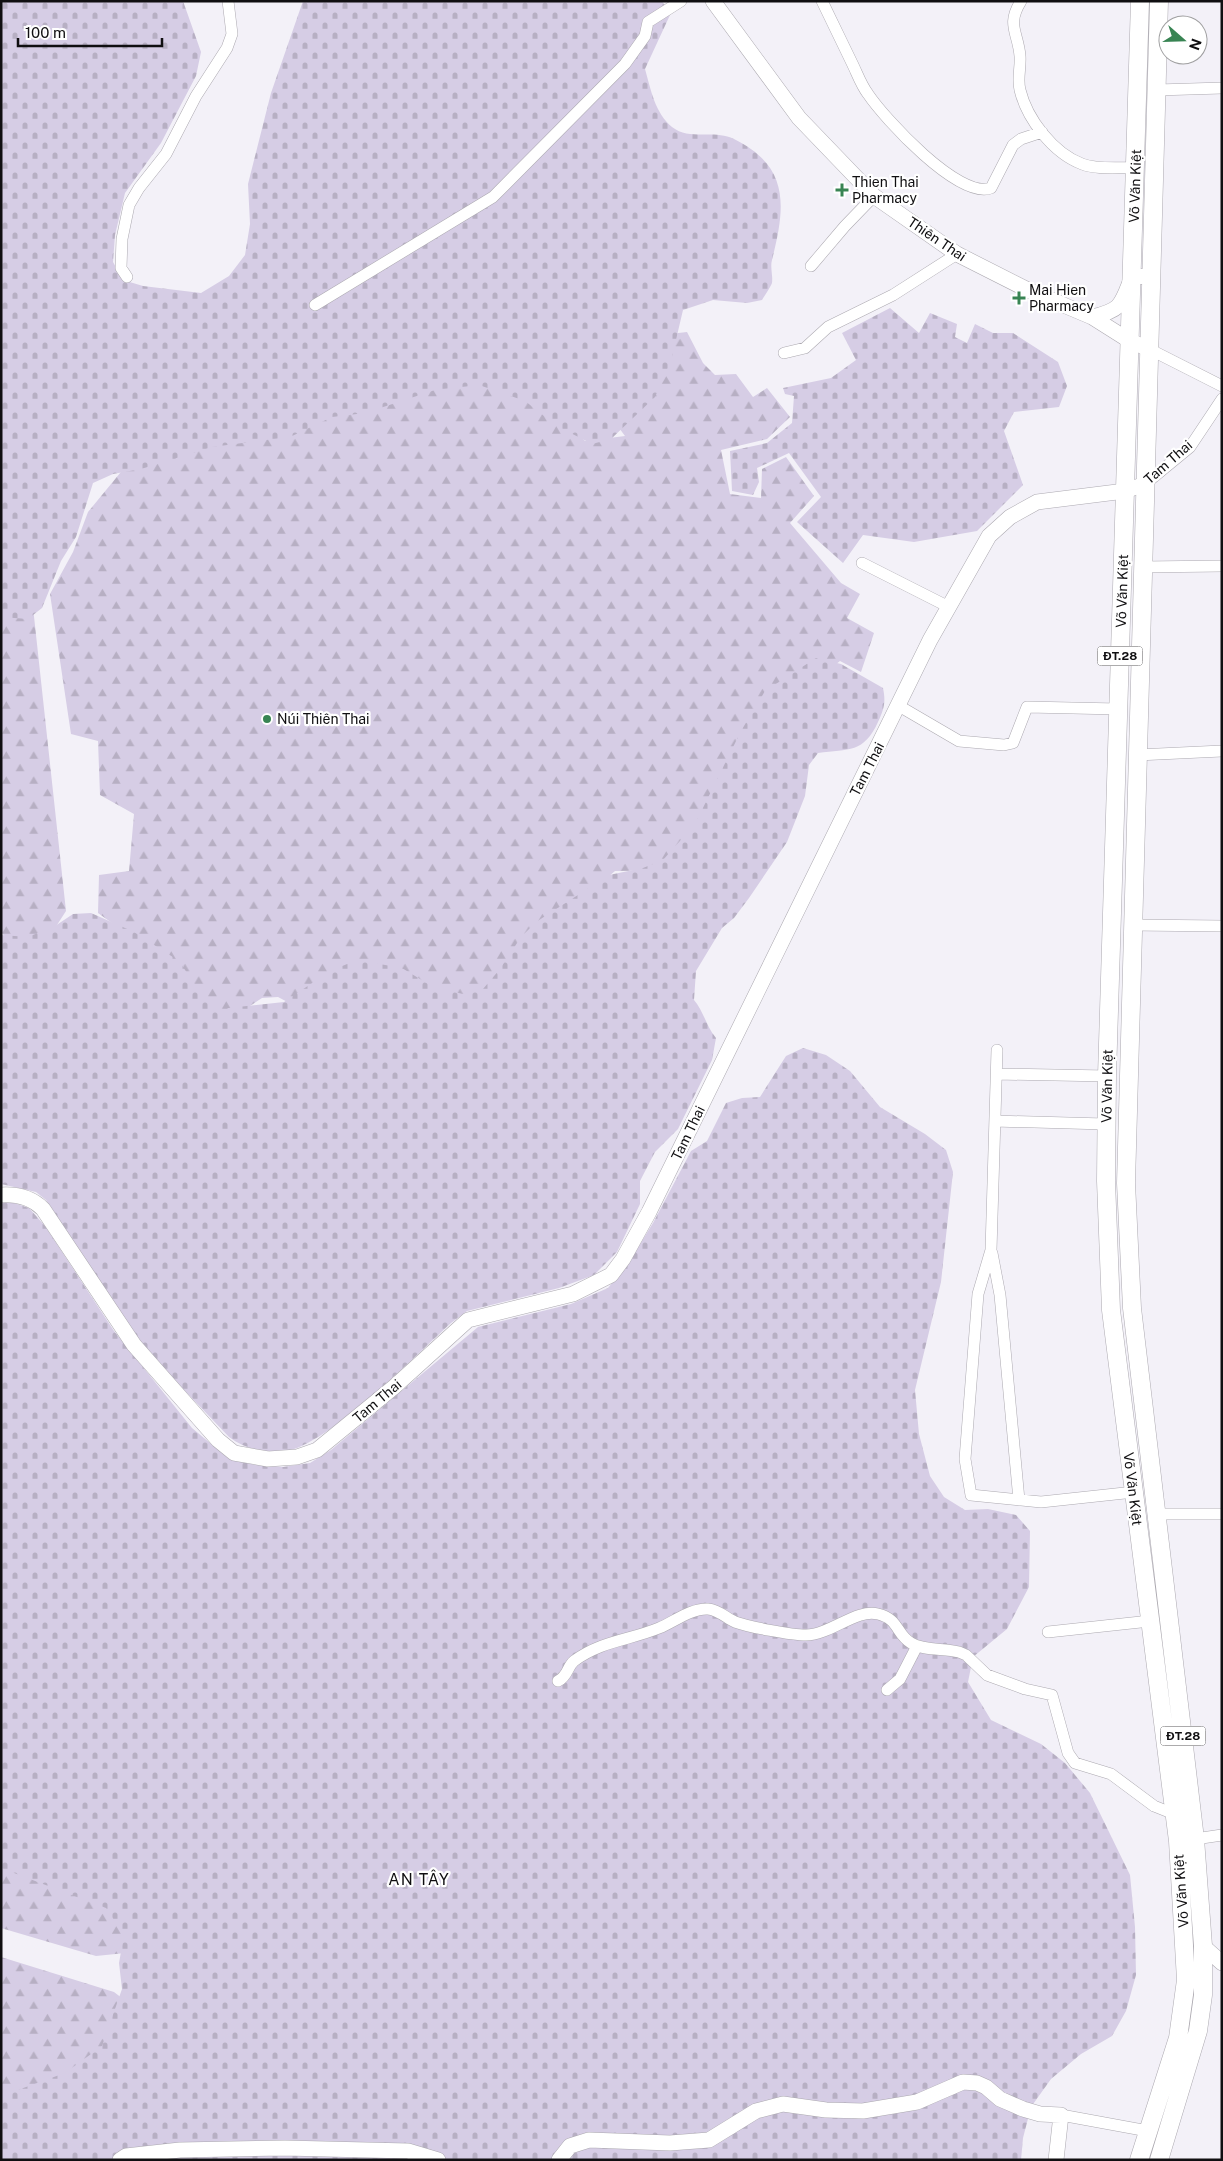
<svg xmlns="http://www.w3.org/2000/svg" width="1223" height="2161" font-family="'Public Sans',sans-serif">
  <defs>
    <pattern id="forest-firs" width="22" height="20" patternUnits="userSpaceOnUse" patternTransform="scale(1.25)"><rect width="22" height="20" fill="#d6cde5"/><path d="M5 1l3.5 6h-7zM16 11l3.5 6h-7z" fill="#b7afc3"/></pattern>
    <pattern id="cemetery-stones" width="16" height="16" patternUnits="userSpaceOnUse" patternTransform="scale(1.25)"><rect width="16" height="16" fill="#d6cde5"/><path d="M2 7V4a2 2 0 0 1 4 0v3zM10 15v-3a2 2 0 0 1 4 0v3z" fill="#b7afc3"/></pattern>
  </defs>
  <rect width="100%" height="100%" fill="#f3f1f8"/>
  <path fill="url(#forest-firs)" d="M687,332L703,363L715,375L736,374L753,397L767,388L790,417L767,439L721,450L730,494L761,498L762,469L786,457L814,496L790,523L841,583L860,594L847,618L874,633L861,672L840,661L810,685L687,870L615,871L572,908L503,995L365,1043L278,997L262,998L208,1034L173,967L98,913L99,875L129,871L134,814L100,795L98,741L71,734L50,594L73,552L88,512L125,467L433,377L536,388L585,441L625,436L599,401L661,335Z
    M32,598L66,911L46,942L14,946L1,932V603Z
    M1,1858L162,1929L135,1952L96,1956L1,1928Z
    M1,1957L114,1992L157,2025L1,2133Z"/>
  <path fill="url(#cemetery-stones)" d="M1,1H183L201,52L196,76L161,143L125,193L115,235L113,262L123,280L143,286L201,293L229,276L245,255L250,224L248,184L271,93L303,1H662L670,15L645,69C651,90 655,113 672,127C690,141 713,129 734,139C791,167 785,208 772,260C770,267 773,276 772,283C770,288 765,295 762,300L747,303L713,300L683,310L671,361L655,397L611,439L592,444L557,426L525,401L479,385L435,390L365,413L332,417L290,437L212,447L141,469L113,474L93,483L76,537L61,561L42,608L28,619L1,617Z
    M890,308L919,333L930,313L957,324L955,337L967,343L975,324L993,333H1013L1058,362L1067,386L1059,407L1014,412L1004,431L1023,485L977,531L914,542L863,535L843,563L797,522L821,497L789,453L757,468L759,482L753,495L732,491L730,451L767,443L792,423L794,396L785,394L783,388L831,378L856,360L842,333Z
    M816,658L841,664L883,688C886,702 884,709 878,722C864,753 849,749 818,753L809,765L805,796L787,842L749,898L734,918L722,928L696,971L694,1000C704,1012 706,1026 716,1038L712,1060L678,1129L655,1152L640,1181V1204L617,1252L594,1275L559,1288L467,1311L451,1323C417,1354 328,1445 286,1451C265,1454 245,1449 229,1437L145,1349L46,1200L36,1192L1,1184V935L28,937L55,926L73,914L91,913L134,932L179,961L204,998L220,1009L284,1002L330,971L357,960L402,968L433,987L463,994L483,989L500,969L521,937L536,922L609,875L643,868L663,860L695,824L741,731L765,691Z
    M803,1048L826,1055L850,1071L880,1107L925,1134L946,1150L953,1172L941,1282L915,1390L919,1434L930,1476L944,1497L965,1510L988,1509L1016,1515L1030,1531L1029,1587L1007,1629L973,1657L968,1682L991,1720L1041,1744L1065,1763L1090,1793L1130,1875L1135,1927L1136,1975L1126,2011L1112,2036L1081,2054L1051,2079L1031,2107L1023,2138L1021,2160H1V2096L65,2073L102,2046L122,1989L119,1963L124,1935L106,1908L1,1868V1202H11L29,1208L45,1226L114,1331L192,1428L228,1458L255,1465L283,1467L310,1463L331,1450L478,1327L571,1304L608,1288L629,1262L653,1223L691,1151L707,1141L726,1103L742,1098L760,1097L786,1056Z"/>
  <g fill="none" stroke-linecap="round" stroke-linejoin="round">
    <defs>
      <path id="street" d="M822,1C832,22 842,42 852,63C857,73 861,85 868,94C884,118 959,200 991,188L1013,145L1021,139L1042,132
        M1021,1C1006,25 1018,32 1020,56C1021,67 1017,79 1020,90C1027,119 1053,153 1082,164C1097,170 1119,167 1135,168
        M1157,90L1222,88
        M811,266L845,226L874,196
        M127,277L121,268L122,239L129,205L139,188L166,154L196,96L227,48L232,34L228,1
        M315,305L493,197L625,64L645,36L648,22L681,1
        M1149,349L1222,386
        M784,353L805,348L828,327L893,295L957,254
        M1145,484L1190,447L1222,399
        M862,563L949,607
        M1143,567L1222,566
        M899,706L959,741L1004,745L1013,743L1027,707L1118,709
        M1137,755L1222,751
        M1132,925L1222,926
        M997,1050L991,1250L978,1294L965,1459L971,1495L1041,1502L1134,1492
        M997,1074L1107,1076
        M995,1121L1105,1124
        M992,1253L1000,1295L1019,1500
        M1156,1514H1222
        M1048,1632L1150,1621
        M558,1681C568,1676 567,1667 574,1661C601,1641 630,1640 659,1628C674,1622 691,1608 708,1609C719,1610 726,1618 735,1622C749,1627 791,1635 806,1635C830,1635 857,1608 878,1614C899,1619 896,1634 911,1643C924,1651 944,1648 959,1652L966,1655L987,1675L1025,1689L1052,1695L1068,1753L1075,1763L1111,1774L1154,1806L1174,1814
        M887,1690L900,1679L917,1646
        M1195,1839L1222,1835
        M1061,2115L1148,2131"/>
      <path id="secondary" d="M713,1L799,118L874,196L957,254L1028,290L1092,317L1130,341L1149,349
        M1092,317C1122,310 1121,305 1132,277L1151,276
        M1,1195C17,1194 32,1198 43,1209L134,1345L218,1440L234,1453L268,1459L297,1457L317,1450L394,1387L468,1320L573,1294L611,1275L623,1259L649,1212L930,640L989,536L1010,517L1037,502L1125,491L1145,484
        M1203,1946L1222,1963
        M120,2160L126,2156L180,2150L285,2148L408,2151L438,2160
        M559,2160L570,2146L589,2140L670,2143L709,2140L756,2111L783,2104L826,2110L863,2111L917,2102L963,2082L977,2083L986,2087L1000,2099L1023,2109L1040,2114L1061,2115L1056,2160"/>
      <path id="primary" d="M1139,2160L1178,2038L1186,1980L1178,1841L1111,1310L1106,1181L1107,1076L1140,1
        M1159,2160L1198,2031L1203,1995V1946L1195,1839L1132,1308L1126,1183L1159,1"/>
    </defs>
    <use href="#street" stroke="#aca9b0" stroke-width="12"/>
    <use href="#secondary" stroke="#aca9b0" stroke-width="16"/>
    <use href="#primary" stroke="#aca9b0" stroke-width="19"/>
    <use href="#street" stroke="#fff" stroke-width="11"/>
    <use href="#secondary" stroke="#fff" stroke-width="15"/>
    <use href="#primary" stroke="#fff" stroke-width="18"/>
  </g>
  <g fill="#388453" stroke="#fff" stroke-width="2">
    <path d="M839.5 182.5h5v5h5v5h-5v5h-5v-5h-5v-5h5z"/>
    <path d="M1016.5 290.5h5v5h5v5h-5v5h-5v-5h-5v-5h5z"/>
    <circle cx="267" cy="719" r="5"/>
  </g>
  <g text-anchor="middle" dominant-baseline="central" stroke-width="4.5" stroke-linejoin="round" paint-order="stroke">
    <g fill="#fff" stroke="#585758" stroke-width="1">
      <rect x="1097.5" y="646.5" width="45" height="19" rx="4"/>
      <rect x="1160.5" y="1726.5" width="45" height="19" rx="4"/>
    </g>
    <g font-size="12" font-weight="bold" fill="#100f11">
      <text x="1120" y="656">ĐT.28</text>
      <text x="1183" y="1736">ĐT.28</text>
    </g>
    <g font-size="14" fill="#100f11" stroke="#fff" text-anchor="start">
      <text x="852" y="182">Thien Thai<tspan x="852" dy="16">Pharmacy</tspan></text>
      <text x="1029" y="290">Mai Hien<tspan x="1029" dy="16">Pharmacy</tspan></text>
      <text x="277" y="719">Núi Thiên Thai</text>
    </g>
    <g font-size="14" fill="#100f11" stroke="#fff">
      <text transform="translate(1135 186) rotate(-88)">Võ Văn Kiệt</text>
      <text transform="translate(937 239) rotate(34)">Thiên Thai</text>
      <text transform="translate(1168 462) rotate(-41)">Tam Thai</text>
      <text transform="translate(1122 591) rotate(-88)">Võ Văn Kiệt</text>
      <text transform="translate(867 769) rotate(-63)">Tam Thai</text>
      <text transform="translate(1107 1086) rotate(-89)">Võ Văn Kiệt</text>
      <text transform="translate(688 1133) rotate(-64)">Tam Thai</text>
      <text transform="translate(377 1401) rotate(-40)">Tam Thai</text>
      <text transform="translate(1133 1489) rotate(83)">Võ Văn Kiệt</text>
      <text transform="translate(1181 1891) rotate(-94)">Võ Văn Kiệt</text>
    </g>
    <g font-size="16" letter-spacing="1" fill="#100f11" stroke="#fff">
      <text x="419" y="1879">AN TÂY</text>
    </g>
  </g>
  <rect width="1223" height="2161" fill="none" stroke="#100f11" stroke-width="5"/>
  <g transform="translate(1183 40) rotate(110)"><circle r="24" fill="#ffffff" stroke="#9f9fa0"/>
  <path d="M0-4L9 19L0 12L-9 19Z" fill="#388453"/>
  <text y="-8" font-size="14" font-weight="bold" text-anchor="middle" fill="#100f11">N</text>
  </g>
  <path d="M18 38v8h144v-8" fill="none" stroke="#100f11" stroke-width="2.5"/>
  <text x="25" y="38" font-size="15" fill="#100f11" stroke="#ffffff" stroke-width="4" paint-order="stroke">100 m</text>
</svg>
